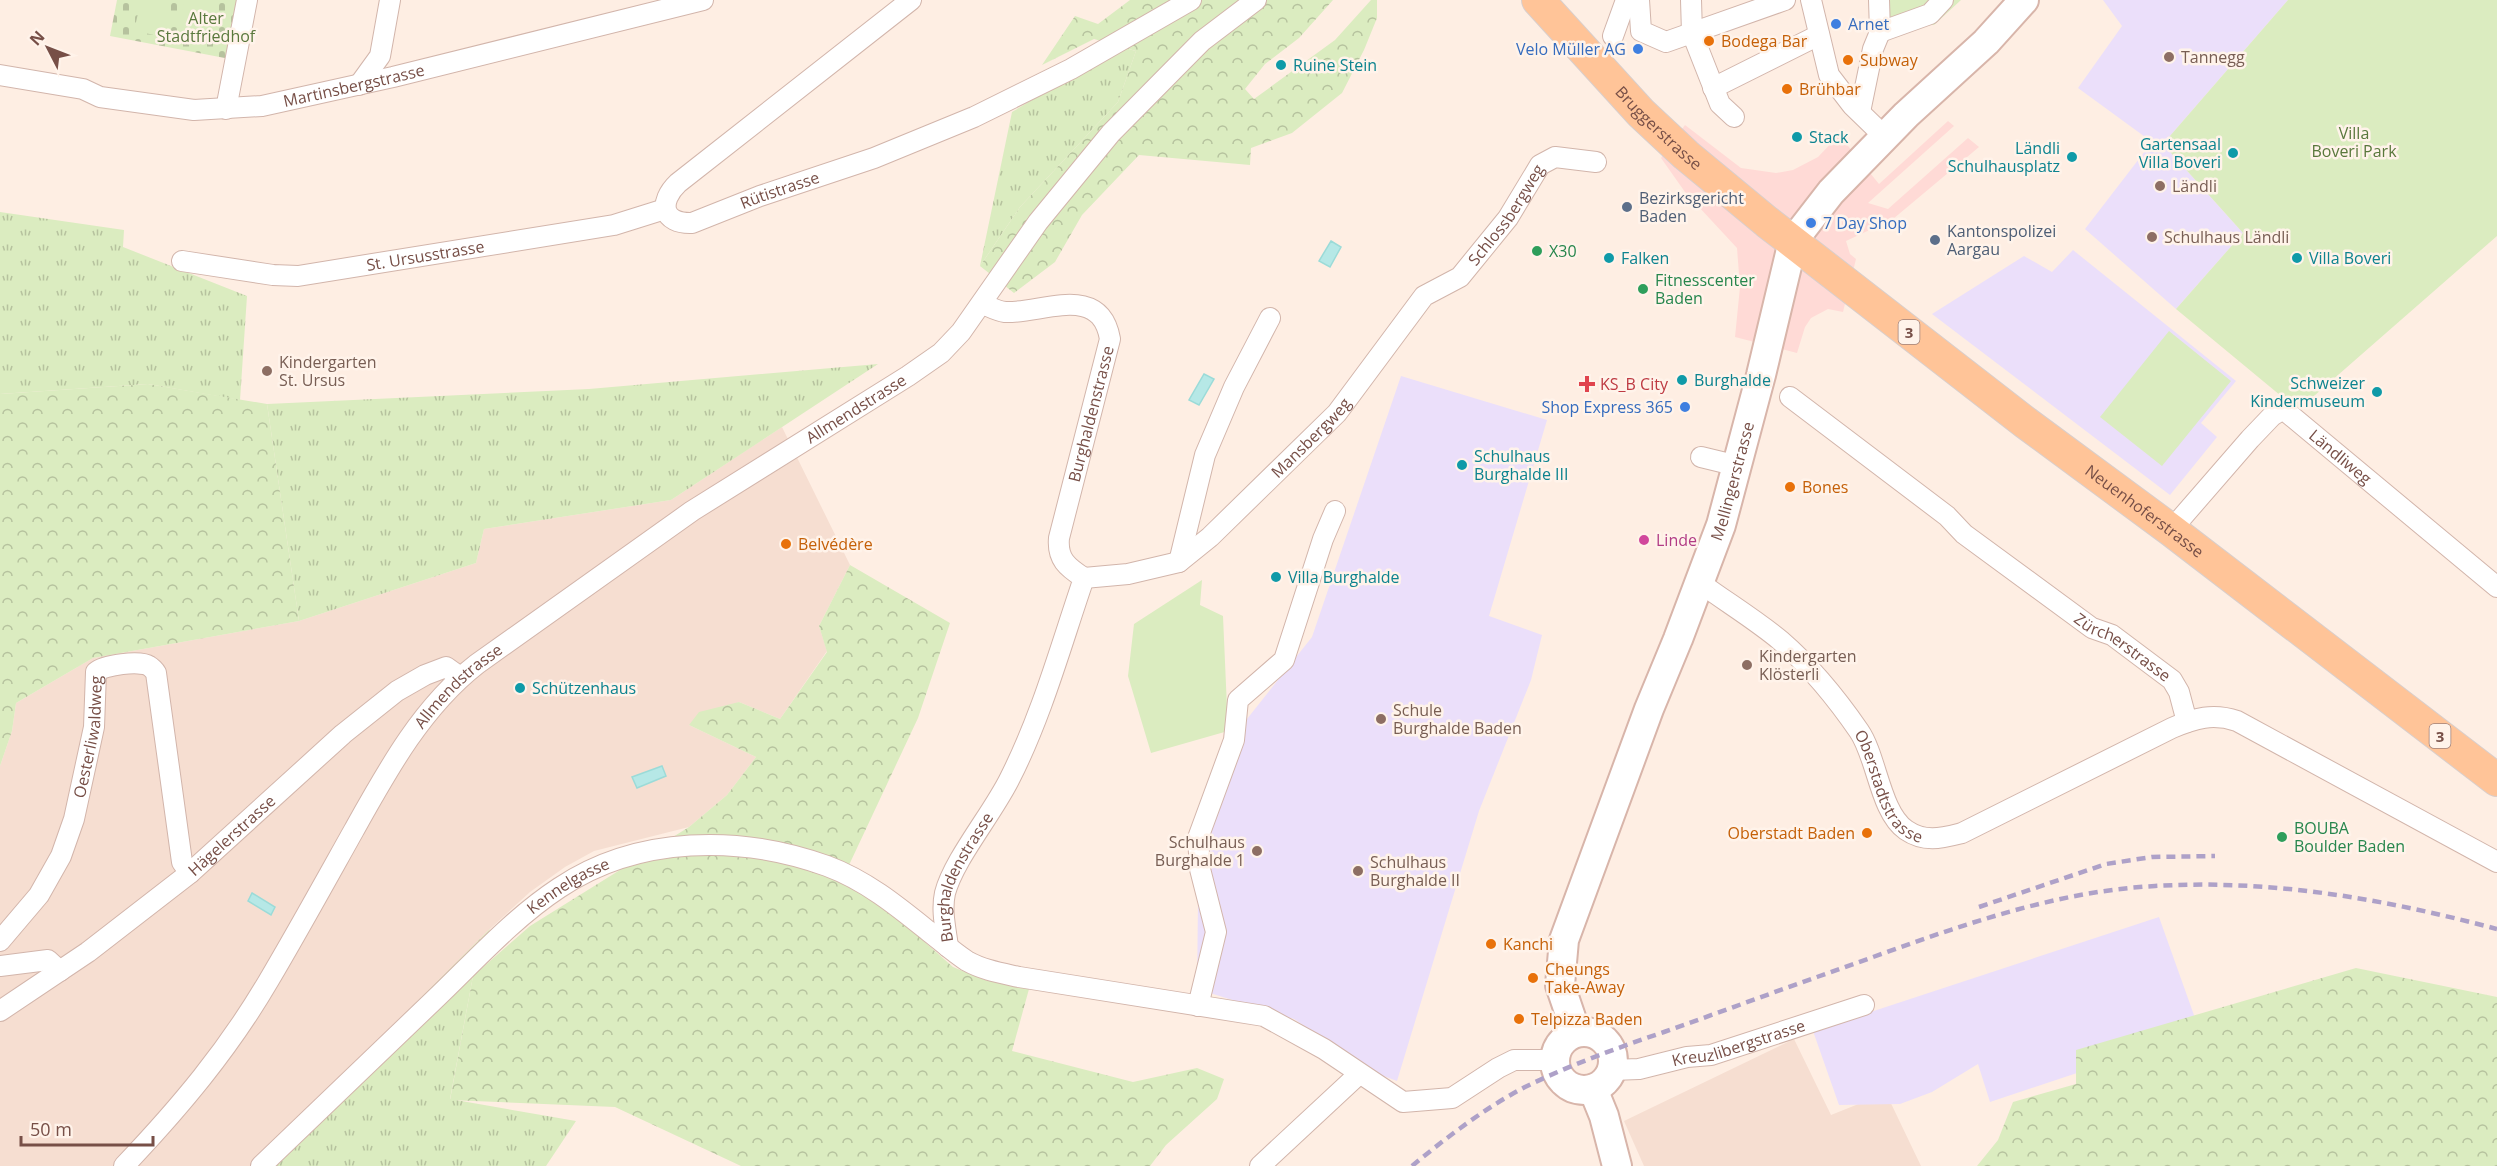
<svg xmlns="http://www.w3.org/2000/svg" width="2497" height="1166" font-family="'Open Sans',sans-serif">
  <defs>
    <pattern id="grass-tufts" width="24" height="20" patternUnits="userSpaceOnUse" patternTransform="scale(1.5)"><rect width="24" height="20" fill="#dbecc0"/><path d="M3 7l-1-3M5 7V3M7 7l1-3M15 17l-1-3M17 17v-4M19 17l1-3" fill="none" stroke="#b6c29e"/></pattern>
    <pattern id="forest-crowns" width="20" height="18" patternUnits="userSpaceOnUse" patternTransform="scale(1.5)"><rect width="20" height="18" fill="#dbecc0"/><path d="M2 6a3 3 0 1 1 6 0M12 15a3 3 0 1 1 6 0" fill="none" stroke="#b6c29e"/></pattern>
    <pattern id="cemetery-stones" width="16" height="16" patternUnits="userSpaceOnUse" patternTransform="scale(1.5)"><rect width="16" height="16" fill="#dbecc0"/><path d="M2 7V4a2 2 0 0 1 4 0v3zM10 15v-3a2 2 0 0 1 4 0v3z" fill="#b6c29e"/></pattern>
  </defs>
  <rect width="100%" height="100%" fill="#feeee3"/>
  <path fill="#f6ded1" d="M782,427L850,565L819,626L827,651L780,719L739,702L689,725L756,757L727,795L689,827L594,851L565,867L530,892L490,929L251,1166H0V766L12,731L16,703L93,658L299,621L476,563L484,529L671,500Z
    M1794,1039L1831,1115L1886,1093L1921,1166H1644L1624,1121Z"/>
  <path fill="#ffdad6" d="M1948,121L1954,126L1868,203L1888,209L1968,138L1979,147L1893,219L1846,241L1850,254L1856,259L1843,312L1828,309L1811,318L1805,327L1797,353L1735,337L1740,287L1737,248L1685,192L1661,158L1685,125L1741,168L1776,173L1793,170L1818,157L1839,135L1879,184Z"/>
  <path fill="#ebdffa" d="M2103,0H2288L2163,144L2243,233L2176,309L2085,229L2152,142L2078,88L2122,26Z
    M2073,250L2236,381L2201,423L2217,437L2170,495L1932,314L2024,256L2052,272Z
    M1401,376L1547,420L1489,616L1542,635L1531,680L1479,811L1397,1081L1373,1072L1294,1019L1197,989L1198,901L1189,845L1216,758L1312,637Z
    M2159,917L2200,1032L1990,1102L1978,1064L1932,1092L1900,1104L1839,1105L1813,1031Z"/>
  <path fill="url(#grass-tufts)" d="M1121,47L1136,51L1118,102L1020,207L980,266L1012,112Z
    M0,212L124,230L123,247L247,296L240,400L148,384L0,394Z
    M878,364L671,500L484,529L476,563L299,621L267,404L589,389Z
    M490,929L473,976L450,1099L576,1121L546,1166H251Z"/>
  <path fill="url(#forest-crowns)" d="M1130,0H1333L1299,38L1265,64L1245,89L1254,99L1335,40L1371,0H1377V18L1364,50L1342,93L1292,133L1251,148L1250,165L1139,155L1082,215L1055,262L1014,293L980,266L1020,207L1118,102L1136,51L1094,39L1042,65L1075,16L1098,24Z
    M148,384L267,404L299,621L93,658L16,703L12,731L0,766V394Z
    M850,565L950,623L918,718L842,880L884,906L953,967L985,980L1029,989L1012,1051L1133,1082L1197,1068L1224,1079L1217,1099L1166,1145L1150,1166H741L615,1107L450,1100L473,976L530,926L689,827L727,795L756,757L689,725L699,712L739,702L780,719L827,652L819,626Z
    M2356,968L2497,997V1166H1977L1998,1140L2013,1102L2076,1084V1050Z"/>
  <path fill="url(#cemetery-stones)" d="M117,0H241L230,59L110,36Z"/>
  <path fill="#dbecc0" d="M141,0H172L165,37L134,31Z
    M184,0H220L212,44L177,37Z
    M1887,0H1961L1934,25L1885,18Z
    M2288,0H2497V236L2298,410L2176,309L2243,233L2163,144Z
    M2169,331L2231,381L2162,466L2100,417Z
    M1202,580L1200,605L1223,616L1228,731L1151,753L1128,676L1134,624Z"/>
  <path fill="#b6e8e6" stroke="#9bdbd8" stroke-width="1.5" d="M1331,241L1341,247L1330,267L1319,261Z
    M1204,374L1214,379L1199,405L1189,400Z
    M662,766L666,776L637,788L632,777Z
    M252,893L275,907L271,915L248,901Z"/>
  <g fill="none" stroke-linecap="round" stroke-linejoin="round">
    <defs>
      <g id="minor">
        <path id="s1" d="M911,0L678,183C658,202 662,224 692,223L760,196L874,158L974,117L1071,69L1191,0"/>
        <path d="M1639,0L1641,31L1666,42L1785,0"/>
        <path d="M1691,0L1692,33L1720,104L1734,117"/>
        <path d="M1811,0L1829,75L1852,105L1885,137"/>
        <path d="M1880,32L1930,14L1943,0"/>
        <path d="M1613,36L1626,0"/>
        <path id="s2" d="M0,75L83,89L100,97L194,110L262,106L393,77L703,0"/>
        <path d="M359,85L380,56L390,0"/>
        <path d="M1713,88L1819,35"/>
        <path d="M226,109L247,0"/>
        <path d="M1860,112L1873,49L1880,32L1879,0"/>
        <path id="s3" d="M182,261L273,275L298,276L614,225L665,209"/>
        <path id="s4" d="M1790,397L1947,516L1964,534L2092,628L2112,635L2172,680L2179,692L2187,722"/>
        <path d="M1701,457L1738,466"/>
        <path id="s5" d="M2171,530L2250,439L2272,416L2283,409L2497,587"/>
        <path d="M1179,562L1205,455L1234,387L1270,318"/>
        <path id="s6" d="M1084,578L1128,574L1179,562L1210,537L1337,413L1424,296L1460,277L1508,218L1540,165L1555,157L1596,162"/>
        <path id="s7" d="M1699,582C1726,602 1756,620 1781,641C1811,667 1837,699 1859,731C1877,757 1880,812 1906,830C1925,843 1942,838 1962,833L2172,728C2195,718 2213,713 2237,721L2497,862"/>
        <path id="s8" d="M0,941L39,895L61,856L74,819L94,727L96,672C104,665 140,660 149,666C151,667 155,671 156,673L182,862L190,873"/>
        <path id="s9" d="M948,947C946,930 941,911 945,893C954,859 993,813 1010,778C1042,715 1061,645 1084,578C1067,567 1057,559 1059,538L1110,339C1100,282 1041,314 1005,312C997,311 990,307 983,304"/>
        <path d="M0,966L48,960L60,971"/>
        <path d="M1198,1006L1216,932L1200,869L1198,838L1234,740L1238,700L1284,660L1323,539L1335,511"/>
        <path id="s10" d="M0,1011L88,952L190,873L343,734L397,691L425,675L446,667L460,677"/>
        <path id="s11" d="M1612,1070L1639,1069L1687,1057L1711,1055L1864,1005"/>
        <path id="s12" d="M124,1166C180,1107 228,1050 269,980C298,931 326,880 354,830C388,769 422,707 477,664L692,511L908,376L941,353L961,332L1038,222L1111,133L1202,41L1256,0"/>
        <path id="s13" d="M261,1166C318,1111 375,1056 433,1001C473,963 512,919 559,888C638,835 741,835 827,866C865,880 896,905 927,930C940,940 953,952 967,961C983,970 1001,973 1019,977L1264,1016L1324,1049L1403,1102L1452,1098L1498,1068L1514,1060H1555"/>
        <path d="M1260,1166L1359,1074"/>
      </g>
      <g id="secondary">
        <circle cx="1584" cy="1061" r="29"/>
        <path id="s14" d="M1576,1032L1560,985L1564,940L1649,709L1678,639L1721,525L1761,375L1793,241L1831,192L1906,115L1986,42L2024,0"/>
        <path d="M1593,1089L1604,1116L1617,1166"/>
      </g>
      <g id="primary">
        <path id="s15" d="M1538,0L1641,113L1686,155L1767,222L2026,423L2171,530L2497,780"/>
      </g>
    </defs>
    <use href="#minor" stroke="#d2b5ab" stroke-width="22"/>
    <use href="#secondary" stroke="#d8b5aa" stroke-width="32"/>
    <use href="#primary" stroke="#d9cecb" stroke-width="34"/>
    <use href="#minor" stroke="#fff" stroke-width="20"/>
    <use href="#secondary" stroke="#fff" stroke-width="28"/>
    <use href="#primary" stroke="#ffc498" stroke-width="32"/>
    <path stroke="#aea1c8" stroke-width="4.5" stroke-dasharray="9 6" stroke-linecap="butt" d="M1979,907L2106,864L2152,857L2215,856
      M1412,1166C1447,1137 1485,1108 1525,1087C1570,1065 1617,1048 1664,1032C1715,1014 1766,995 1817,977C1926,939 2038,892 2155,886C2271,879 2385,899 2497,929"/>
  </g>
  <g fill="#3f7fe0" stroke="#fff3ea" stroke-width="2">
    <circle cx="1836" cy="24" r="6"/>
    <circle cx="1638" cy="49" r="6"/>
    <circle cx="1811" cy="223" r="6"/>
    <circle cx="1685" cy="407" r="6"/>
  </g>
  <g fill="#e8710a" stroke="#fff3ea" stroke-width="2">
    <circle cx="1709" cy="41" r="6"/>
    <circle cx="1848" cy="60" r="6"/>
    <circle cx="1787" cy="89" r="6"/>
    <circle cx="1790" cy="487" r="6"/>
    <circle cx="786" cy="544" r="6"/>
    <circle cx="1867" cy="833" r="6"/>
    <circle cx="1491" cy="944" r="6"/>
    <circle cx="1533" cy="978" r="6"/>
    <circle cx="1519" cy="1019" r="6"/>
  </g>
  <g fill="#8d6e63" stroke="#fff3ea" stroke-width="2">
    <circle cx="2169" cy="57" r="6"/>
    <circle cx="2160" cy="186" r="6"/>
    <circle cx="2152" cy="237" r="6"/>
    <circle cx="267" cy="371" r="6"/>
    <circle cx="1747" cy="665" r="6"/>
    <circle cx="1381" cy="719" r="6"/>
    <circle cx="1257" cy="851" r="6"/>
    <circle cx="1358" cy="871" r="6"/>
  </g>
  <g fill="#0f9aa8" stroke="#fff3ea" stroke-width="2">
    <circle cx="1281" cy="65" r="6"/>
    <circle cx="1797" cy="137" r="6"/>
    <circle cx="2233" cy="153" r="6"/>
    <circle cx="2072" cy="157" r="6"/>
    <circle cx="1609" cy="258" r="6"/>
    <circle cx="2297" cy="258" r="6"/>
    <circle cx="1682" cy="380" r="6"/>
    <circle cx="2377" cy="392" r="6"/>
    <circle cx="1462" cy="465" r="6"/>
    <circle cx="1276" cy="577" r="6"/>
    <circle cx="520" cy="688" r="6"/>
  </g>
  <g fill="#5c6f8a" stroke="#fff3ea" stroke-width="2">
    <circle cx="1627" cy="207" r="6"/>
    <circle cx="1935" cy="240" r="6"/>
  </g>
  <g fill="#2e9e5b" stroke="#fff3ea" stroke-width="2">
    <circle cx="1537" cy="251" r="6"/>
    <circle cx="1643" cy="289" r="6"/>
    <circle cx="2282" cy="837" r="6"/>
  </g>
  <path fill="#e0444e" stroke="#fff3ea" stroke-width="2" d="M1584 375h6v6h6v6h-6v6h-6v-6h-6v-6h6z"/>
  <circle fill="#d1479c" stroke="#fff3ea" stroke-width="2" cx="1644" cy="540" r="6"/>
  <g text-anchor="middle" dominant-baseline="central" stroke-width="5" stroke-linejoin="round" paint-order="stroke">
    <g fill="#fff3ea" stroke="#a08078" stroke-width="1.5">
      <rect x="1898.5" y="320" width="21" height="24" rx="4.5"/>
      <rect x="2429.5" y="724" width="21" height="24" rx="4.5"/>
    </g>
    <g font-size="15" font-weight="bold" fill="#774f47">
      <text x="1909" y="332">3</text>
      <text x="2440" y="736">3</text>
    </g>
    <g font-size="16" fill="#59783c" stroke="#fff3ea">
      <text x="206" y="18">Alter<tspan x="206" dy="18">Stadtfriedhof</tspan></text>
      <text x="2354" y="133">Villa<tspan x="2354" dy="18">Boveri Park</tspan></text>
    </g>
    <g font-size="16" fill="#366cbe" stroke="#fff3ea" text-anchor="start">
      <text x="1848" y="24">Arnet</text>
      <text x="1626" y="49" text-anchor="end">Velo Müller AG</text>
      <text x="1823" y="223">7 Day Shop</text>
      <text x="1673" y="407" text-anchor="end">Shop Express 365</text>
    </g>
    <g font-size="16" fill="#c56008" stroke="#fff3ea" text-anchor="start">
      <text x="1721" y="41">Bodega Bar</text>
      <text x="1860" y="60">Subway</text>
      <text x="1799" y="89">Brühbar</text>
      <text x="1802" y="487">Bones</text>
      <text x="798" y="544">Belvédère</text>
      <text x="1855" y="833" text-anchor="end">Oberstadt Baden</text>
      <text x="1503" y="944">Kanchi</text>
      <text x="1545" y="969">Cheungs<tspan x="1545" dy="18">Take-Away</tspan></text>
      <text x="1531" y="1019">Telpizza Baden</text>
    </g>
    <g font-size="16" fill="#785e54" stroke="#fff3ea" text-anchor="start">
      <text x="2181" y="57">Tannegg</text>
      <text x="2172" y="186">Ländli</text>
      <text x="2164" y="237">Schulhaus Ländli</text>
      <text x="279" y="362">Kindergarten<tspan x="279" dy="18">St. Ursus</tspan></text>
      <text x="1759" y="656">Kindergarten<tspan x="1759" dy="18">Klösterli</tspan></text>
      <text x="1393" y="710">Schule<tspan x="1393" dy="18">Burghalde Baden</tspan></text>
      <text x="1245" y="842" text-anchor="end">Schulhaus<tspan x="1245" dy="18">Burghalde 1</tspan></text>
      <text x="1370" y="862">Schulhaus<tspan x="1370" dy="18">Burghalde II</tspan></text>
    </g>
    <g font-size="16" fill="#0d838f" stroke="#fff3ea" text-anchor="start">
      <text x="1293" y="65">Ruine Stein</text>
      <text x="1809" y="137">Stack</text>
      <text x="2221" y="144" text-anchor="end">Gartensaal<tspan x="2221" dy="18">Villa Boveri</tspan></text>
      <text x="2060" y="148" text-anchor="end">Ländli<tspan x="2060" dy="18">Schulhausplatz</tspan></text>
      <text x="1621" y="258">Falken</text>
      <text x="2309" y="258">Villa Boveri</text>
      <text x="1694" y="380">Burghalde</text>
      <text x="2365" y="383" text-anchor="end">Schweizer<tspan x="2365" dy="18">Kindermuseum</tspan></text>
      <text x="1474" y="456">Schulhaus<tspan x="1474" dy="18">Burghalde III</tspan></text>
      <text x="1288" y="577">Villa Burghalde</text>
      <text x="532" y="688">Schützenhaus</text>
    </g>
    <g font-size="16" fill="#774f47" stroke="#fff3ea">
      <text stroke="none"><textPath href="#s2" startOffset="360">Martinsbergstrasse</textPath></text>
      <text stroke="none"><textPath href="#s15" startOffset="176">Bruggerstrasse</textPath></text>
      <text stroke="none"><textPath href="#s1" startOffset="452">Rütistrasse</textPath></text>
      <text stroke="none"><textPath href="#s6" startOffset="578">Schlossbergweg</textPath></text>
      <text stroke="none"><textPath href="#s3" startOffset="246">St. Ursusstrasse</textPath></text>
      <text stroke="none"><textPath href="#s12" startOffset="1074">Allmendstrasse</textPath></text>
      <text stroke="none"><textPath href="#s9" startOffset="579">Burghaldenstrasse</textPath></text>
      <text stroke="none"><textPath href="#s6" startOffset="278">Mansbergweg</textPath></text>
      <text stroke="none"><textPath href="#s5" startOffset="240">Ländliweg</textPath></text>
      <text stroke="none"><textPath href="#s14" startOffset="584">Mellingerstrasse</textPath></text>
      <text stroke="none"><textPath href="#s15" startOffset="795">Neuenhoferstrasse</textPath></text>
      <text stroke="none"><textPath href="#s4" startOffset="417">Zürcherstrasse</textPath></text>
      <text stroke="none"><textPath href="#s12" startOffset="588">Allmendstrasse</textPath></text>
      <text stroke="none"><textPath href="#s8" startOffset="228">Oesterliwaldweg</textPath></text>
      <text stroke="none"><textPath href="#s7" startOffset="285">Oberstadtstrasse</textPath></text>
      <text stroke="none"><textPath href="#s10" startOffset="291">Hägelerstrasse</textPath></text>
      <text stroke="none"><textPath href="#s9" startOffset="75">Burghaldenstrasse</textPath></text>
      <text stroke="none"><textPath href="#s13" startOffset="417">Kennelgasse</textPath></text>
      <text stroke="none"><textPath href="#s11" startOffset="130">Kreuzlibergstrasse</textPath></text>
    </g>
    <g font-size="16" fill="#4e5e75" stroke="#fff3ea" text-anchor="start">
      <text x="1639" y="198">Bezirksgericht<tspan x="1639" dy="18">Baden</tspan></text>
      <text x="1947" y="231">Kantonspolizei<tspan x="1947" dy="18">Aargau</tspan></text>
    </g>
    <g font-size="16" fill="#27864d" stroke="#fff3ea" text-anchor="start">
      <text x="1549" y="251">X30</text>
      <text x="1655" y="280">Fitnesscenter<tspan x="1655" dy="18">Baden</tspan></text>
      <text x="2294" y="828">BOUBA<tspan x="2294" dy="18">Boulder Baden</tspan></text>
    </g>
    <g font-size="16" fill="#be3a42" stroke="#fff3ea" text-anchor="start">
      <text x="1600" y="384">KS_B City</text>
    </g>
    <g font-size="16" fill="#b23c85" stroke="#fff3ea" text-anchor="start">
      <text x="1656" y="540">Linde</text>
    </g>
  </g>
  <g transform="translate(48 48) rotate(312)" stroke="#fff3ea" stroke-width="4.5" paint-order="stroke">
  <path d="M0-4.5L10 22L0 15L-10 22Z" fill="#774f47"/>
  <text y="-9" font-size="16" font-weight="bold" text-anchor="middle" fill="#774f47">N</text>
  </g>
  <path d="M21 1136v9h132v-9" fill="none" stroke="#774f47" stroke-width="3"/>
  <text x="30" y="1136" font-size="18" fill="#774f47" stroke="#fff3ea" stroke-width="4.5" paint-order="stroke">50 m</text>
</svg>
